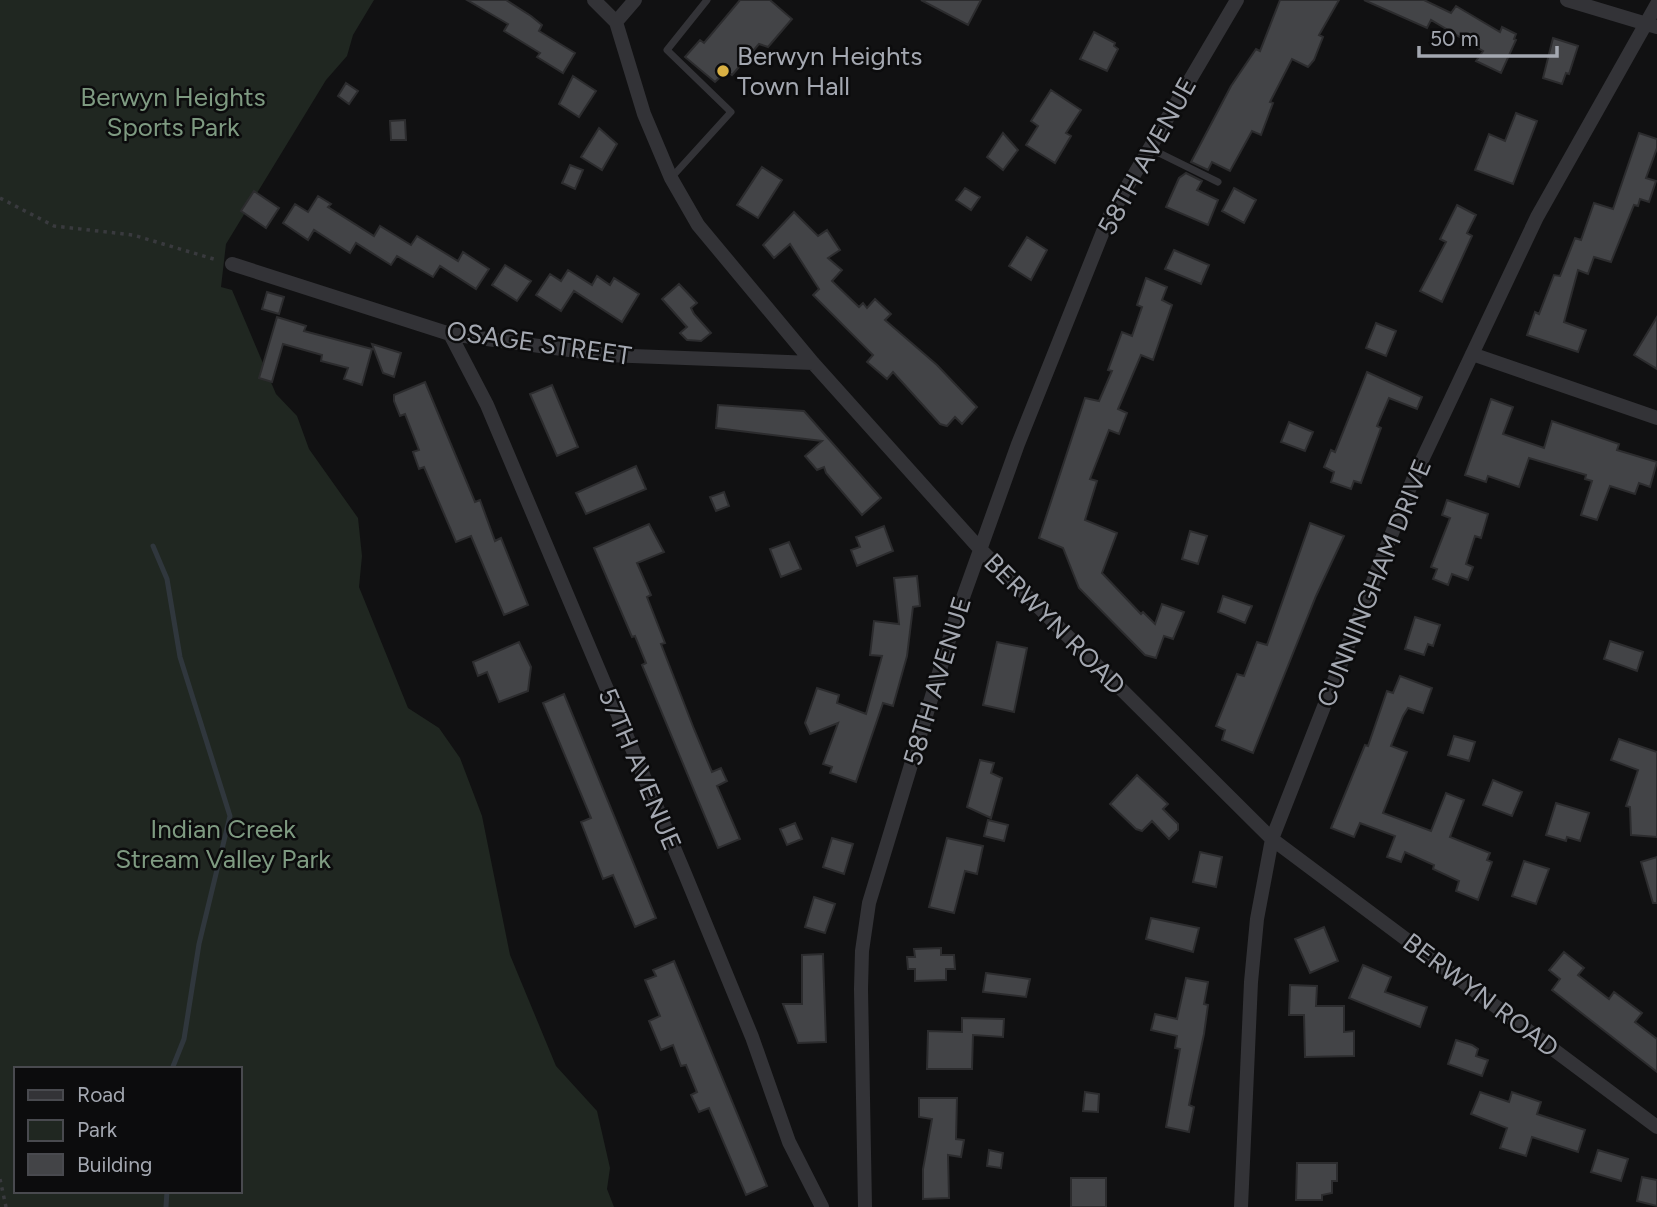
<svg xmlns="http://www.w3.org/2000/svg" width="1657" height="1207" font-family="Figtree,sans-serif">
  <rect width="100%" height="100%" fill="#111112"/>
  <path fill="#202721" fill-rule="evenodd" d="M0,0H374L353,35L347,56L326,80L226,244L221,287L232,290L276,394L297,416L309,449L358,518L362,556L359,587L408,708L439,728L460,758L482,816L510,955L556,1066L597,1111L610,1168L607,1189L614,1207H0ZM16,1069H240V1191H16Z"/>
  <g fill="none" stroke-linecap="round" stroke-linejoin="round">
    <path stroke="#30373d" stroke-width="5" d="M153,546L167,579L180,657L230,816L199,944L184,1039L172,1069
      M166,1207L167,1191"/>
  </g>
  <path fill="#434447" stroke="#2c2c2e" stroke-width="2" d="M467,0H506L531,16L542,25L539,31L575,53L563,73L537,57L540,53L504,31L508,24Z
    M740,0H770L792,19L768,47L759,44L732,75L727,71L715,82L685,57L700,40L704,43Z
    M921,0H981L968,25Z
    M1280,0H1339L1319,35L1323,37L1314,60L1308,67L1292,59L1270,102L1273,103L1261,135L1252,131L1230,171L1212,162L1208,170L1191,162L1231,86L1256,49L1260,51Z
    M1364,0H1424L1451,13L1456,6L1500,32L1502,27L1516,34L1514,39L1516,40L1501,73L1476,61L1483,51L1431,20L1427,28Z
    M1094,32L1115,43L1114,46L1118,49L1107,71L1080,59Z
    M1553,38L1578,46L1569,74L1566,73L1562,84L1543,78Z
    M573,76L596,91L579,117L559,104Z
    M346,83L358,91L349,104L338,96Z
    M1051,90L1081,110L1066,133L1071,136L1055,163L1026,145L1038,126L1031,121Z
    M1516,113L1537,121L1513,184L1475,170L1489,134L1505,141Z
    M405,120L406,140H391L390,121Z
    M599,128L617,144L602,170L581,157Z
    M1003,133L1018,150L1003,170L987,157Z
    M1639,133L1657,139V148L1646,178L1656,181L1649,202L1640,199L1638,206L1634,205L1611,262L1594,257L1588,274L1578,270L1564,322L1586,330L1578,352L1527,335L1535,312L1539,314L1554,275L1560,276L1575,238L1581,240L1594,203L1613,209Z
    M570,165L583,170L575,189L562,183Z
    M762,167L782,180L758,218L737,205Z
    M1186,173L1202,181L1197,190L1218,200L1208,225L1166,207L1179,178Z
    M965,188L980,197L971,210L956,200Z
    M1234,188L1256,200L1244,223L1222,211Z
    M254,191L279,208L266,228L241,211Z
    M318,196L331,204L328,207L374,236L380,226L411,245L417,236L458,261L463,252L489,269L476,289L440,266L433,277L397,256L391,265L356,243L350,253L314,230L308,240L283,223L295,204L308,212Z
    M1457,205L1476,215L1467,233L1472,236L1442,302L1420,291L1446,242L1440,239Z
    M794,212L818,236L827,230L840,250L828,258L842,270L832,281L859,307L863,303L867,308L875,299L891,314L885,320L937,365L977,407L962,424L955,417L947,426L940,424L893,372L887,379L867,362L873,355L813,295L819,289L790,244L774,258L763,245Z
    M1027,237L1047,250L1031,280L1009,266Z
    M1174,250L1209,265L1201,284L1165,269Z
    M505,265L531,281L517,301L492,285Z
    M568,270L592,285L597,276L610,285L614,278L639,294L622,322L574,291L561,311L536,295L550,274L561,281Z
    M1146,278L1167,287L1162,300L1172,305L1153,360L1141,355L1118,409L1127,413L1119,434L1109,430L1090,479L1097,481L1085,520L1117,533L1102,573L1141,614L1143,612L1155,624L1162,604L1184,612L1173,639L1164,636L1156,658L1145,655L1079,588L1063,548L1039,538L1085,398L1099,401L1112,371L1108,370L1122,332L1132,336L1142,307L1137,305Z
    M679,284L697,303L691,308L694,314L711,333L701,341L687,340L680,333L687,327L662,299Z
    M267,292L284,297L279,314L262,309Z
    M277,317L306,326L304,331L372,349L362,385L344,379L348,368L321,361L322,355L283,344L272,382L259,378Z
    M1657,317V369L1634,355Z
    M1376,323L1396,331L1386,356L1366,348Z
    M372,344L401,353L394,377L383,373Z
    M1367,372L1422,397L1417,409L1389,398L1377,426L1381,428L1361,483L1354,481L1351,489L1331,482L1334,472L1324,467L1331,450L1335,452Z
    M425,382L475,502L480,500L495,541L501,538L528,605L504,615L471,536L456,542L424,467L419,469L413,452L419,450L405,414L400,416L394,401V395Z
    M552,385L578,447L557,456L530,394Z
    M1491,399L1513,407L1503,434L1544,448L1552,421L1619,444L1617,450L1657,462L1650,487L1639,483L1635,494L1610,486L1597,520L1581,515L1592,481L1585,479L1586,475L1529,458L1519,487L1488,476L1486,482L1465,475Z
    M718,405L804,411L881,498L862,515L826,473L824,467L817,470L805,456L822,441L716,428Z
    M1289,422L1313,432L1305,451L1281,442Z
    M636,466L646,489L586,514L576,493Z
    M724,492L729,506L716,511L710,497Z
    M1447,500L1488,514L1481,538L1475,536L1466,564L1473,567L1468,580L1452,574L1448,585L1433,579L1437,569L1431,567L1450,518L1442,515Z
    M1310,523L1344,536L1316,596L1253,753L1222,740L1225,730L1216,726L1237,674L1244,676L1257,642L1267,645Z
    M649,524L664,552L637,563L651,595L647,597L665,643L661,644L694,729L712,772L721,768L727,781L717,786L740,839L718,848L642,665L646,663L635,636L632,637L594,548Z
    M884,526L893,551L857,566L851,550L860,547L856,537Z
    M1190,531L1207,536L1198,564L1182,559Z
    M789,542L801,569L781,577L770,549Z
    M917,576L920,606L913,607L907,656L893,706L883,703L856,782L830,773L832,767L823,764L838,723L810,734L805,723L817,688L839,695L837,703L866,714L882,656L870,655L874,621L899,624L894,578Z
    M1223,596L1252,606L1245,623L1218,612Z
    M1415,617L1440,625L1433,646L1428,644L1424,655L1405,649Z
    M1610,641L1643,652L1637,671L1604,659Z
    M519,642L531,667L528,691L499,702L487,672L478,676L473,662Z
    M997,642L1027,648L1014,712L983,705Z
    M1400,676L1432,688L1423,713L1408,708L1403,716L1391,746L1407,752L1383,813L1431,831L1446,793L1464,800L1450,837L1490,853L1487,860L1492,862L1478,900L1456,891L1459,881L1433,869L1434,865L1405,852L1401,862L1387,857L1395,836L1360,823L1354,837L1331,828L1365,745L1368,746L1387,691L1393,693Z
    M564,694L656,918L635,927L613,875L603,879L581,822L591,818L543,703Z
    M1454,736L1475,742L1469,761L1448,755Z
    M1619,739L1657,752V837L1631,835L1630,807L1626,806L1638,770L1611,760Z
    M980,760L994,763L991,773L1002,778L991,818L967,807Z
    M1137,775L1168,804L1163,809L1178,824V830L1169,839L1152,821L1142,831L1136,829L1110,804Z
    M1493,780L1522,792L1512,816L1483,805Z
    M1556,803L1589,813L1580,841L1567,837L1566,841L1546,835Z
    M988,820L1008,825L1004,841L984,836Z
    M795,823L802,839L787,845L780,829Z
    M832,838L853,844L844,874L823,867Z
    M947,838L983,846L977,874L965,871L954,913L929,907Z
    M1200,852L1222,857L1216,887L1193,882Z
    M1657,857V903H1653L1641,862Z
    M1524,861L1549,869L1536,904L1512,896Z
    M814,897L835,904L825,933L805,927Z
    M1151,918L1199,928L1193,952L1146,939Z
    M1324,927L1338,961L1310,973L1295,939Z
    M941,948V955H954L955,969H946V980L915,981V969H908L907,957H915L914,949Z
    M1564,952L1584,968L1578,975L1609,999L1614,992L1642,1013L1635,1022L1657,1039V1072L1552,990L1560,979L1549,970Z
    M823,954L826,1042L798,1043L783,1004H802V955Z
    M674,961L767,1186L746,1195L709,1108L699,1112L691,1095L697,1092L686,1065L681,1066L673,1045L661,1050L649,1021L660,1016L645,980L656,976L653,970Z
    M1363,965L1391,977L1385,992L1427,1007L1420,1027L1349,998Z
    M986,973L1030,979L1026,997L983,992Z
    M1186,978L1208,982L1204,1004L1208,1005L1204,1034L1189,1105L1194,1107L1189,1132L1166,1127L1180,1049L1175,1048L1177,1036L1151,1030L1155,1014L1177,1019Z
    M1290,985L1317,986L1316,1006H1344V1032L1354,1031V1056L1305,1057L1304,1015H1289Z
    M962,1018L1004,1019L1003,1037L973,1035L972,1069H927L928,1031L962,1032Z
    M1456,1040L1472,1045L1478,1049L1476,1056L1488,1060L1482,1076L1448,1064Z
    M1085,1092L1099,1094L1098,1112L1083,1111Z
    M1480,1092L1509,1102L1512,1092L1541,1102L1537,1114L1585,1130L1578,1152L1532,1137L1526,1156L1500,1148L1507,1128L1471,1114Z
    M919,1098H957L956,1139L964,1140L961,1157L948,1155L949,1198L923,1199V1169L932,1119L919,1117Z
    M989,1150L1003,1153L1001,1168L987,1166Z
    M1598,1150L1628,1159L1621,1181L1591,1172Z
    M1297,1163H1337V1181H1332V1193L1322,1195V1200H1296Z
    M1642,1177L1657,1180V1206L1637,1201Z
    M1071,1178H1106V1207H1071Z"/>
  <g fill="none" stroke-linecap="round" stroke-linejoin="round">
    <path stroke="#393a3e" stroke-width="3.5" stroke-dasharray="3.5 5" stroke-linecap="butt" d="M0,198L54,226L133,235L217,260
      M0,1179L6,1207"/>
    <path stroke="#333337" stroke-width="7" d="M1149,148L1218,182
      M671,178L731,112L667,50L707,0"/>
    <path stroke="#333337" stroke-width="14" d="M594,0L616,22L644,114L671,178L698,225L813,363L980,549L1272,839L1657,1127
      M1567,0L1657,27
      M616,22L635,0
      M232,264L450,334L606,355L813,363
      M450,334L487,405L685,874L752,1037L789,1142L822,1207
      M1472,354L1657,418
      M865,1207L861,989L862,951L869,903L956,617L1018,444L1108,219L1237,0
      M1241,1207L1251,982L1257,919L1272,839L1414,477L1537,217L1657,4"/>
  </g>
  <circle fill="#d9b043" stroke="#0c0c0d" stroke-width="2.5" cx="723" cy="71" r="7"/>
  <g text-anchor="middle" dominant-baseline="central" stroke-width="5" stroke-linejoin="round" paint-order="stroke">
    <g font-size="26" fill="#a4a8b1" stroke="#0c0c0d" text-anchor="start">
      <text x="737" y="56">Berwyn Heights<tspan x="737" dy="30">Town Hall</tspan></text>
    </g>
    <g font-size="26" fill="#7e9a81" stroke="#0c0c0d">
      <text x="173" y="97">Berwyn Heights<tspan x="173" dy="30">Sports Park</tspan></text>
      <text x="223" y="829">Indian Creek<tspan x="223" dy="30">Stream Valley Park</tspan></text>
    </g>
    <g font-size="26" fill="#a4a8b1" stroke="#0c0c0d">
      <text transform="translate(1147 156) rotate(-61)">58TH AVENUE</text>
      <text transform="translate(539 343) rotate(8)">OSAGE STREET</text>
      <text transform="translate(1374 583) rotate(-68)">CUNNINGHAM DRIVE</text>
      <text transform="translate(1055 624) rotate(45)">BERWYN ROAD</text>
      <text transform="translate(937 681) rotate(-73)">58TH AVENUE</text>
      <text transform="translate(640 769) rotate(67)">57TH AVENUE</text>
      <text transform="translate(1481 995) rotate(37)">BERWYN ROAD</text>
    </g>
  </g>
  <rect x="14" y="1067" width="228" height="126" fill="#0c0c0d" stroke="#494a4f" stroke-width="2"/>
  <rect x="28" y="1090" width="35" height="10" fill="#333337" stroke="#494a4f" stroke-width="2"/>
  <text x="77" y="1102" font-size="21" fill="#a4a8b1">Road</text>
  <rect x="28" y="1120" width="35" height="21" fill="#202721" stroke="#494a4f" stroke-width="2"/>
  <text x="77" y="1137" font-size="21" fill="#a4a8b1">Park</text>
  <rect x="28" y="1154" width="35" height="21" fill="#434447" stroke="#494a4f" stroke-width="2"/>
  <text x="77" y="1172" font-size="21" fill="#a4a8b1">Building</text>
  <path d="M1419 46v10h138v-10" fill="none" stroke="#a4a8b1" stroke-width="3.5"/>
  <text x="1430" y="46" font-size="21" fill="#a4a8b1" stroke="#0c0c0d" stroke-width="5" paint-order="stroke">50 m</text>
</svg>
